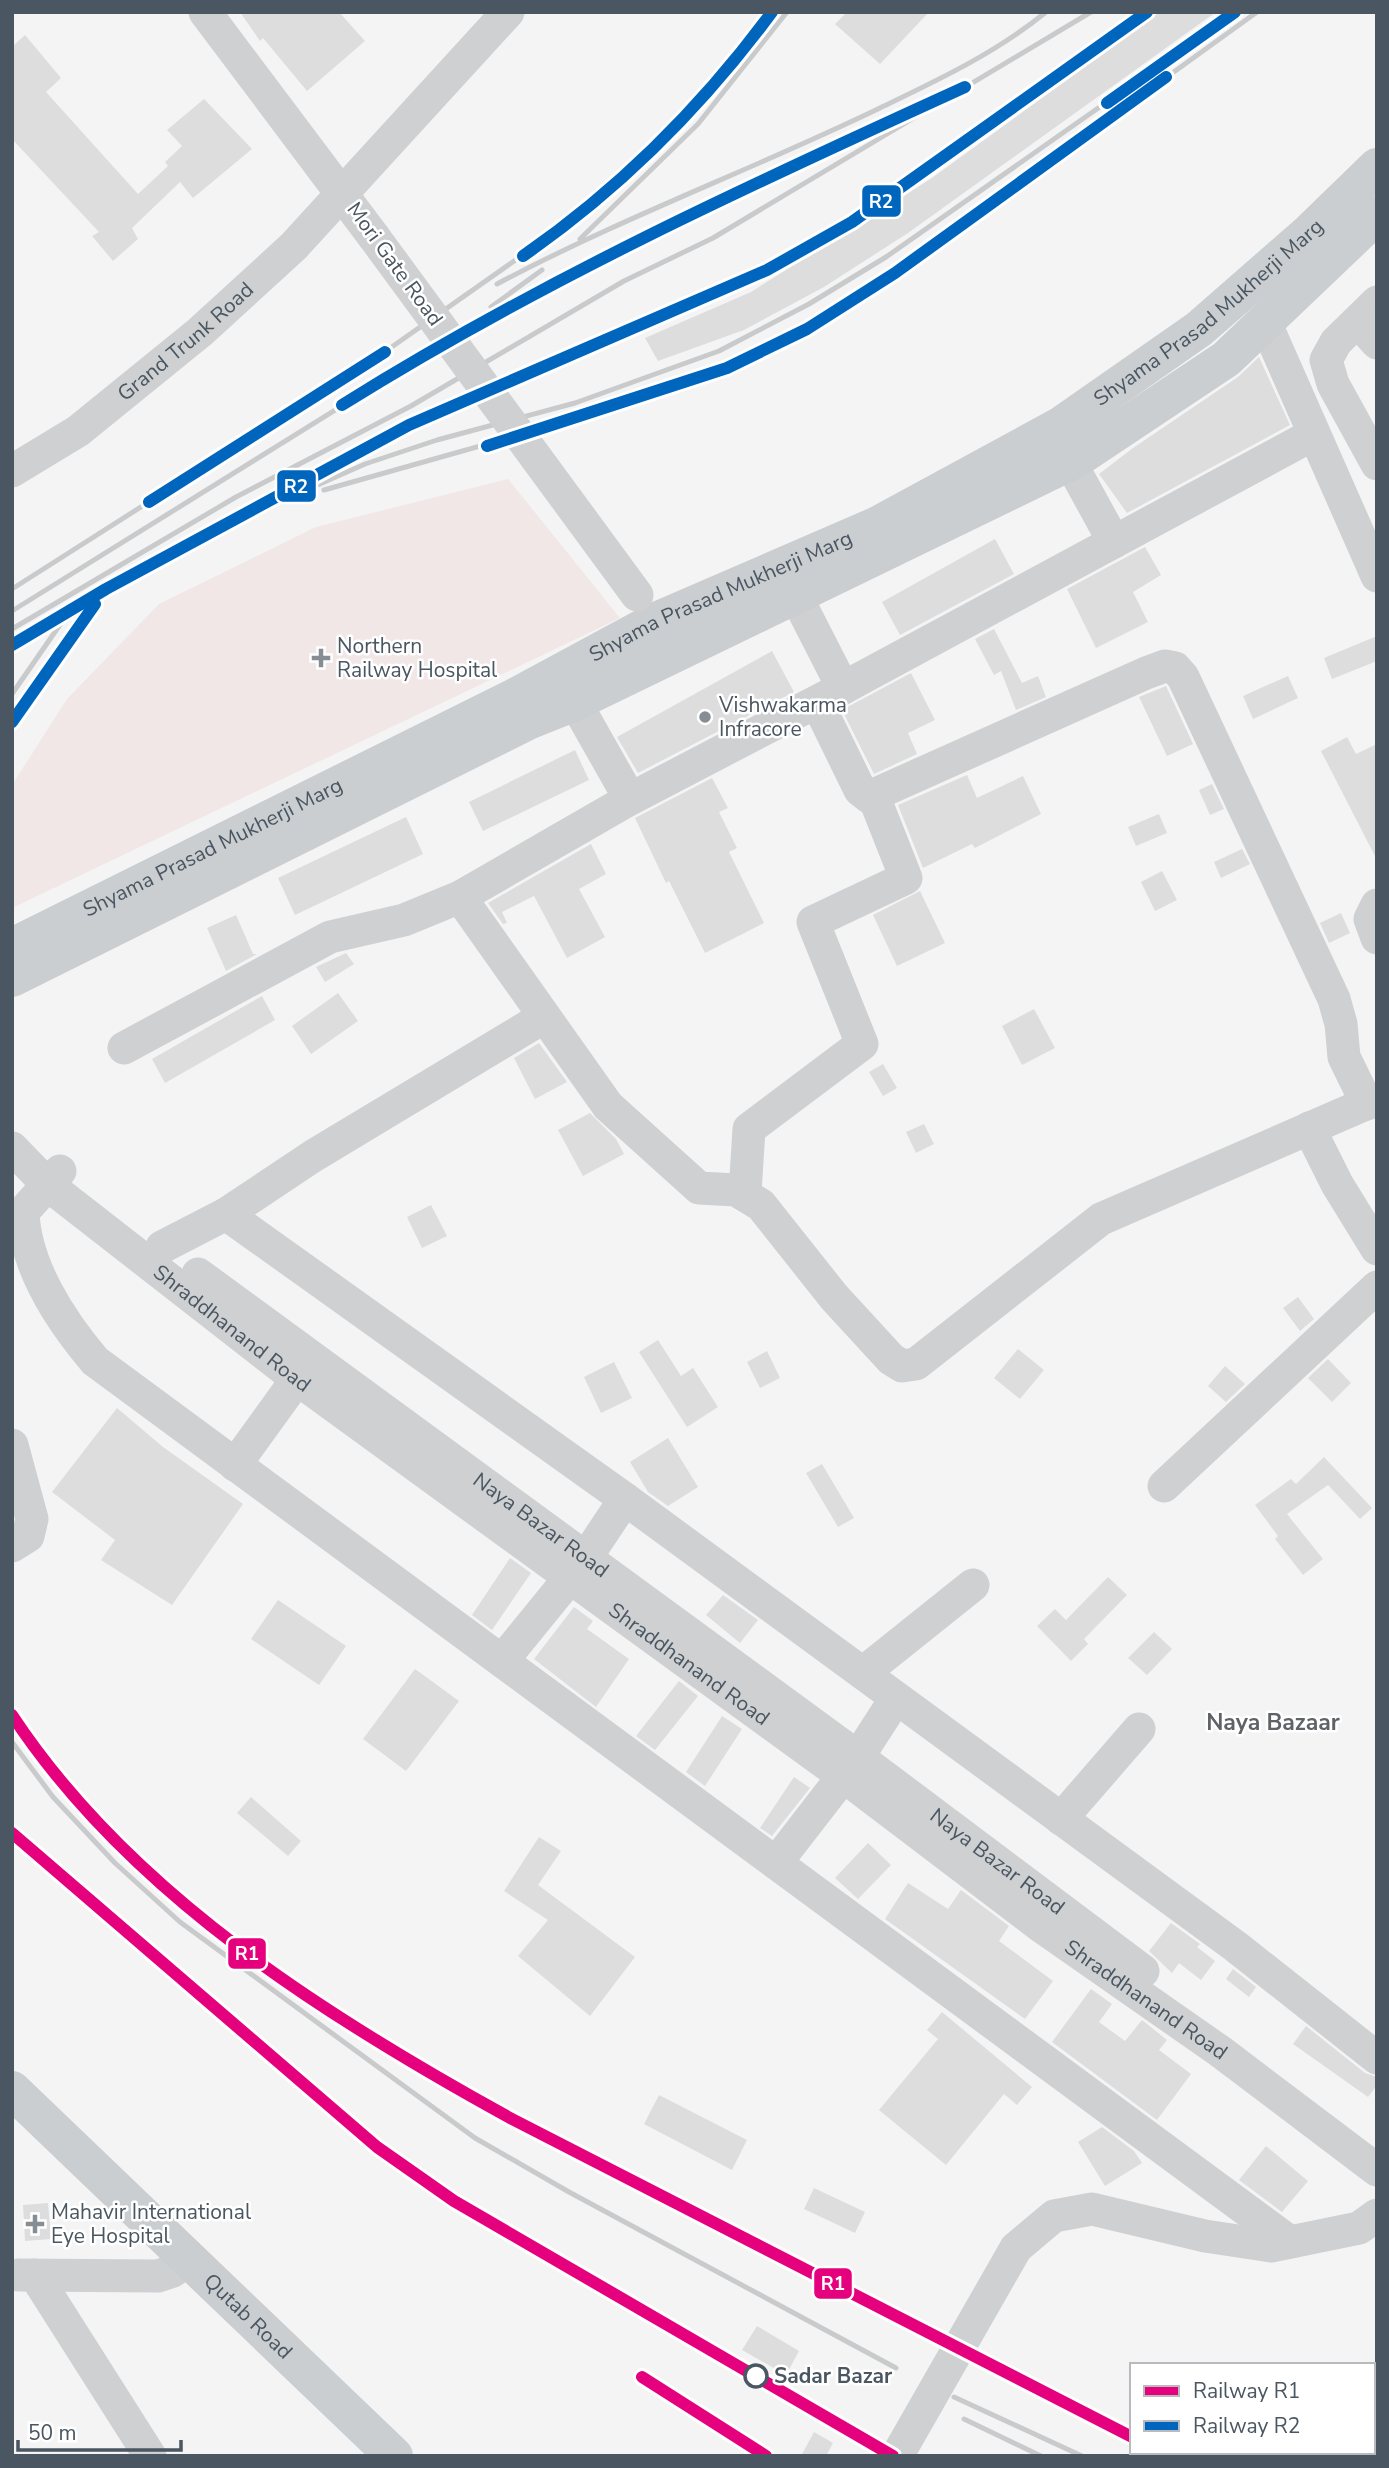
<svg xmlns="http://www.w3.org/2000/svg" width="1389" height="2468" font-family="'Nunito Sans',sans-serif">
  <rect width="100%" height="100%" fill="#f4f4f4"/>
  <path fill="#f1e7e6" d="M508,479L620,618L12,908V785L67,699L159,604L316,527Z"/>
  <path fill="#ddddde" d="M240,12H339L365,41L307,91L263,38L260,41Z
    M847,12H929L880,64L835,24Z
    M1160,12H1216L908,233L824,287L744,330L658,361L645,338L751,292L932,178Z
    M25,35L61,78L46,92L138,194L168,166L165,162L182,146L167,130L204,99L252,149L193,198L180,182L132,228L138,239L113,261L92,236L99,232L12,139V47Z
    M1259,357L1290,425L1127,513L1099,474L1133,448L1238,377Z
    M995,539L1014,574L900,635L882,602Z
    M1145,547L1161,575L1133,592L1148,622L1096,648L1067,589Z
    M994,629L1022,683L1038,676L1046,697L1016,710L1001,671L994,675L975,639Z
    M1377,636V661L1332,679L1324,658Z
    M772,651L794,692L638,773L617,737Z
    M911,673L935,720L908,733L917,754L874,774L842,710Z
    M1288,676L1298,698L1253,719L1243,696Z
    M1166,686L1193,744L1167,756L1139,697Z
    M1347,737L1356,754L1377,744V860L1321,751Z
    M575,750L589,780L483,831L469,802Z
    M967,775L977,798L1023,776L1041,814L975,848L972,844L923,868L898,805Z
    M712,778L728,808L719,812L737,848L729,852L764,923L705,953L669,881L666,883L635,818Z
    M1212,784L1224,809L1210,815L1199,790Z
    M1159,814L1167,833L1136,846L1128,827Z
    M406,817L423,854L295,915L278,878Z
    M591,844L606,874L579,889L605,937L567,958L534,896L502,912L507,923L503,924L488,903Z
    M1242,849L1250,864L1221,878L1214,862Z
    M1162,871L1177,900L1155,911L1141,882Z
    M920,891L945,943L897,966L873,915Z
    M1341,913L1350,933L1329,943L1320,923Z
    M236,915L253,954H257L226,971L207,928Z
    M346,953L354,964L325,982L316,967Z
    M338,993L358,1021L311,1054L292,1026Z
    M262,996L275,1020L165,1083L152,1059Z
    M1034,1009L1055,1048L1022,1065L1002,1026Z
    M539,1043L567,1082L535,1099L514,1058Z
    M883,1064L897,1088L883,1096L869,1072Z
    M590,1113L616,1139L624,1154L583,1176L558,1130Z
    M924,1124L934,1144L916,1153L906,1132Z
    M431,1205L447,1236L422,1248L407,1217Z
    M1298,1297L1314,1319L1300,1331L1283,1308Z
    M658,1340L681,1376L693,1368L718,1407L687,1427L639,1352Z
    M1018,1349L1044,1370L1020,1399L994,1378Z
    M767,1351L780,1378L760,1388L747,1362Z
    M1328,1359L1351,1383L1332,1402L1308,1378Z
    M614,1362L632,1398L601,1413L584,1377Z
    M1225,1366L1245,1384L1226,1402L1208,1386Z
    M117,1408L163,1447L243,1504L172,1605L101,1560L115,1540L52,1492Z
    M668,1438L698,1487L668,1506L648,1492L630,1462Z
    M1324,1457L1372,1508L1360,1519L1328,1485L1287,1514L1323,1559L1303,1575L1275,1539L1278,1536L1255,1505L1291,1479L1296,1484Z
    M822,1464L854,1518L838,1527L806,1473Z
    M510,1558L531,1573L492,1630L472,1615Z
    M1108,1577L1127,1595L1084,1639L1088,1644L1071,1661L1037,1626L1055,1609L1066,1620Z
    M723,1595L758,1620L740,1643L706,1615Z
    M278,1600L346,1646L319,1685L251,1639Z
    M574,1607L593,1621L587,1629L629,1659L596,1707L534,1659Z
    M1154,1632L1172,1649L1147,1675L1128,1658Z
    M415,1669L459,1701L406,1771L363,1739Z
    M679,1681L698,1696L655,1750L636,1736Z
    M722,1716L742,1729L705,1786L686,1772Z
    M794,1777L810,1788L772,1836L760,1828Z
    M251,1797L301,1841L288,1856L237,1813Z
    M539,1837L561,1851L538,1885L635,1957L590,2016L518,1956L548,1920L504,1891Z
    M868,1843L891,1865L858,1899L835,1878Z
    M908,1883L948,1909L961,1890L1009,1926L999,1941L1053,1981L1025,2019L885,1919Z
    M1171,1923L1200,1944L1197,1947L1215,1961L1201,1980L1179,1963L1172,1973L1149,1951Z
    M1233,1969L1256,1987L1249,1997L1226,1979Z
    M1091,1989L1112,2004L1099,2022L1125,2041L1142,2020L1167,2040L1159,2050L1191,2074L1157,2120L1052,2042Z
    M942,2012L1032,2087L1017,2105L1004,2094L946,2165L879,2110L938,2039L927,2030Z
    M1306,2026L1365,2073L1377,2077V2085L1368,2097L1293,2044Z
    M659,2095L747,2140L732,2170L644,2124Z
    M1102,2127L1134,2151L1142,2163L1105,2186L1078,2142Z
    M1266,2146L1308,2181L1282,2212L1239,2180Z
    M814,2188L865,2212L855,2233L804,2209Z
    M48,2203L51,2239L25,2241L23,2205Z
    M757,2326L799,2351L786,2375L742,2350Z
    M814,2432L833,2443L826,2456H801Z"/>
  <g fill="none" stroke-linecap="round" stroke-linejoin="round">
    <g stroke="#ced0d2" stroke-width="33">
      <path d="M205,12L374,237"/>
      <path d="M1377,302L1336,342L1326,360L1333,384L1377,464"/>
      <path d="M1265,322L1377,576"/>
      <path d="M1358,322L1377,343"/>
      <path d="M1070,462L1114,542"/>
      <path id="s1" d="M12,471L78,431L200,332L294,246L508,12"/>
      <path d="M795,594L843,688"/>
      <path d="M575,702L630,799"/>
      <path d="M817,702L860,790L869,797L1146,673L1165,666L1175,668L1183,677L1334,999L1341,1024L1344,1057L1367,1104"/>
      <path d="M460,897L608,1106L699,1188L736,1190L761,1205L834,1297L891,1359L902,1366L916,1364L1101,1219L1377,1099"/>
      <path d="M1377,905L1370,919L1377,938"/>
      <path d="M124,1048L330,937L404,920L460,897L630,799L843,688L1314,434"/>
      <path d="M1309,1128L1337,1184L1377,1249"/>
      <path id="s2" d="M12,1148L48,1185L297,1379L843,1776L1042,1927L1221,2052L1377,2170"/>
      <path d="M60,1171L23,1212C25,1266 61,1321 95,1361L1290,2242"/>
      <path d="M745,1193L749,1129L862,1044L813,922L906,878L874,797"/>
      <path d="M226,1214L625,1499L1235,1946L1377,2058"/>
      <path d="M162,1247L226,1214L313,1156L544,1017"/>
      <path id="s3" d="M198,1274L858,1757L1143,1971"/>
      <path d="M12,1445L32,1519L28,1536L12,1546"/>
      <path d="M235,1465L310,1361"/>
      <path d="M1164,1486L1377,1287"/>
      <path d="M502,1661L585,1559L625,1499"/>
      <path d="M863,1673L973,1585"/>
      <path d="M1061,1819L1139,1729"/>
      <path d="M776,1863L858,1757L896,1698"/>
      <path d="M1016,2248L1054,2216L1092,2209L1205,2236L1271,2246L1359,2228L1377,2215"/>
      <path d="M19,2275L158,2276L173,2271"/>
      <path d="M35,2275L150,2456"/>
    </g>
    <g stroke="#caced1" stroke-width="38">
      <path id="s4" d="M12,947L515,697L654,622L878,525L1060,426L1199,329L1310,232L1377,167"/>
      <path d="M12,978L530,720L575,702L1076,459L1226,359L1377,215"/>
      <path id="s5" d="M12,2090L394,2456"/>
    </g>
    <path stroke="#c9cacc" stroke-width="5" d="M580,239L698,124L787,12
      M497,284C621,218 754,169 880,108C938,80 996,53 1046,12
      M491,307L542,270
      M324,490L580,418L727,368L807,329L895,273L1257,12
      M295,495L365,464L437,440L575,403L719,351L809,304L886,257L1235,12
      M12,589L386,351L591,207L646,159L749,43L772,12
      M12,611L443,343L532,294L756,182L901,116
      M12,629L236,497L411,406L624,281L713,238L1091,12
      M12,645L106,589L409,425L767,270L852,222L1147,12
      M12,694L66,616
      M12,722L103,593
      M12,1715C130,1894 328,2018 512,2119L1132,2437
      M12,1742L53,1797L115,1863L180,1922L475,2138L569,2192L896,2368
      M954,2397L1082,2456
      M964,2419L1041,2456
      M1160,2452L1166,2456"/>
    <path stroke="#ced0d2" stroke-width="33" d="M374,237L637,595
      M897,2456L1016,2248"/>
    <defs>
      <path id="rail-1" d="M12,1715C130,1894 328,2018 512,2119L1132,2437
        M12,1833L377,2147L454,2201L893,2456
        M642,2377L766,2456"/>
      <path id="rail-2" d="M1107,103L1235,12
        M523,256C621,188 701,108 772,12
        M342,405C540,281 752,184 965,87
        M487,446L727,368L807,329L895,273L1166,77
        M149,502L385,352
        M12,645L106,589L409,425L767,270L852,222L1147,12
        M12,722L95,604"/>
    </defs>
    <use href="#rail-1" stroke="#fff" stroke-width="18"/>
    <use href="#rail-2" stroke="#fff" stroke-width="18"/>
    <use href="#rail-1" stroke="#e5007d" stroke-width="12"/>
    <use href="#rail-2" stroke="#0065bd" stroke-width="12"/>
  </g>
  <g fill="#868d94" stroke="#fff" stroke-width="2.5">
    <path d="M317.5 647.5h7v7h7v7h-7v7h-7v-7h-7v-7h7z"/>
    <circle cx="705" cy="717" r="7"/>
    <path d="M31.5 2213.5h7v7h7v7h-7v7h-7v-7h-7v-7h7z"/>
  </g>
  <circle fill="#fff" stroke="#4a5661" stroke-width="3.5" cx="756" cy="2376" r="11"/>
  <g text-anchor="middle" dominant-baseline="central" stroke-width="5" stroke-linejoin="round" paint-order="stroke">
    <g font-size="21" fill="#4a5661" stroke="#fff">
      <text transform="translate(395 264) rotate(54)">Mori Gate Road</text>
      <text stroke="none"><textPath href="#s4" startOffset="1358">Shyama Prasad Mukherji Marg</textPath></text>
      <text stroke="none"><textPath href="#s1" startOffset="217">Grand Trunk Road</textPath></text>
      <text stroke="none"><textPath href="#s4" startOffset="791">Shyama Prasad Mukherji Marg</textPath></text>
      <text stroke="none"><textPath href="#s4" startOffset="224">Shyama Prasad Mukherji Marg</textPath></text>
      <text stroke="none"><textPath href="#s2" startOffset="285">Shraddhanand Road</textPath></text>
      <text stroke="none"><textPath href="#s3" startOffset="425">Naya Bazar Road</textPath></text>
      <text stroke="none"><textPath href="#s2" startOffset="852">Shraddhanand Road</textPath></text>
      <text stroke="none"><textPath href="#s3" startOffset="992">Naya Bazar Road</textPath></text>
      <text stroke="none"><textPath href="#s2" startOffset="1419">Shraddhanand Road</textPath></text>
      <text stroke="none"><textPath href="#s5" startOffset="327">Qutab Road</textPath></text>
    </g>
    <g font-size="21" fill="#4a5661" stroke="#fff" text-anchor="start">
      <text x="337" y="646">Northern<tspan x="337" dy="24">Railway Hospital</tspan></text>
      <text x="719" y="705">Vishwakarma<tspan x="719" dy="24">Infracore</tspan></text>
      <text x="51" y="2212">Mahavir International<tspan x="51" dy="24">Eye Hospital</tspan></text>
    </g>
    <g font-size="21" font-weight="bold" fill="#4a5661" stroke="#fff" text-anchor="start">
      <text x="774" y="2376">Sadar Bazar</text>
    </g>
    <g font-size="23" font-weight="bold" fill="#5f6368" stroke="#fff">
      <text x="1273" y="1722">Naya Bazaar</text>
    </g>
  </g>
  <g stroke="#fff" stroke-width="2.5">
    <rect x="861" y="184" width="41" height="34" rx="7" fill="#0065bd"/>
    <rect x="276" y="469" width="41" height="34" rx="7" fill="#0065bd"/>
    <rect x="227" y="1937" width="40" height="33" rx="7" fill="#e5007d"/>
    <rect x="813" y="2267" width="40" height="33" rx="7" fill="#e5007d"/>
  </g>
  <g font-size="19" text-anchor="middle" font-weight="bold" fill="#fff">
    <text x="881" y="208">R2</text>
    <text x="296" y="493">R2</text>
    <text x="247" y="1960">R1</text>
    <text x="833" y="2290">R1</text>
  </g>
  <rect width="1389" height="2468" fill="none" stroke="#4a5661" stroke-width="28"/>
  <rect x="1130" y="2363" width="245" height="91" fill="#ffffff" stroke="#b7bbc0" stroke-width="2"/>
  <rect x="1144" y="2386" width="35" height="10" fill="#e5007d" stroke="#b7bbc0" stroke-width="2"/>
  <text x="1193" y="2398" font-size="21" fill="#4a5661">Railway R1</text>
  <rect x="1144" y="2421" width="35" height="10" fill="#0065bd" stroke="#b7bbc0" stroke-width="2"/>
  <text x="1193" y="2433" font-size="21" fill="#4a5661">Railway R2</text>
  <path d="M18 2440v10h163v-10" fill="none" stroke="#4a5661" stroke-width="3.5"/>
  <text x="28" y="2440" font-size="21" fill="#4a5661" stroke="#ffffff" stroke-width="5" paint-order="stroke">50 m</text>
</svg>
